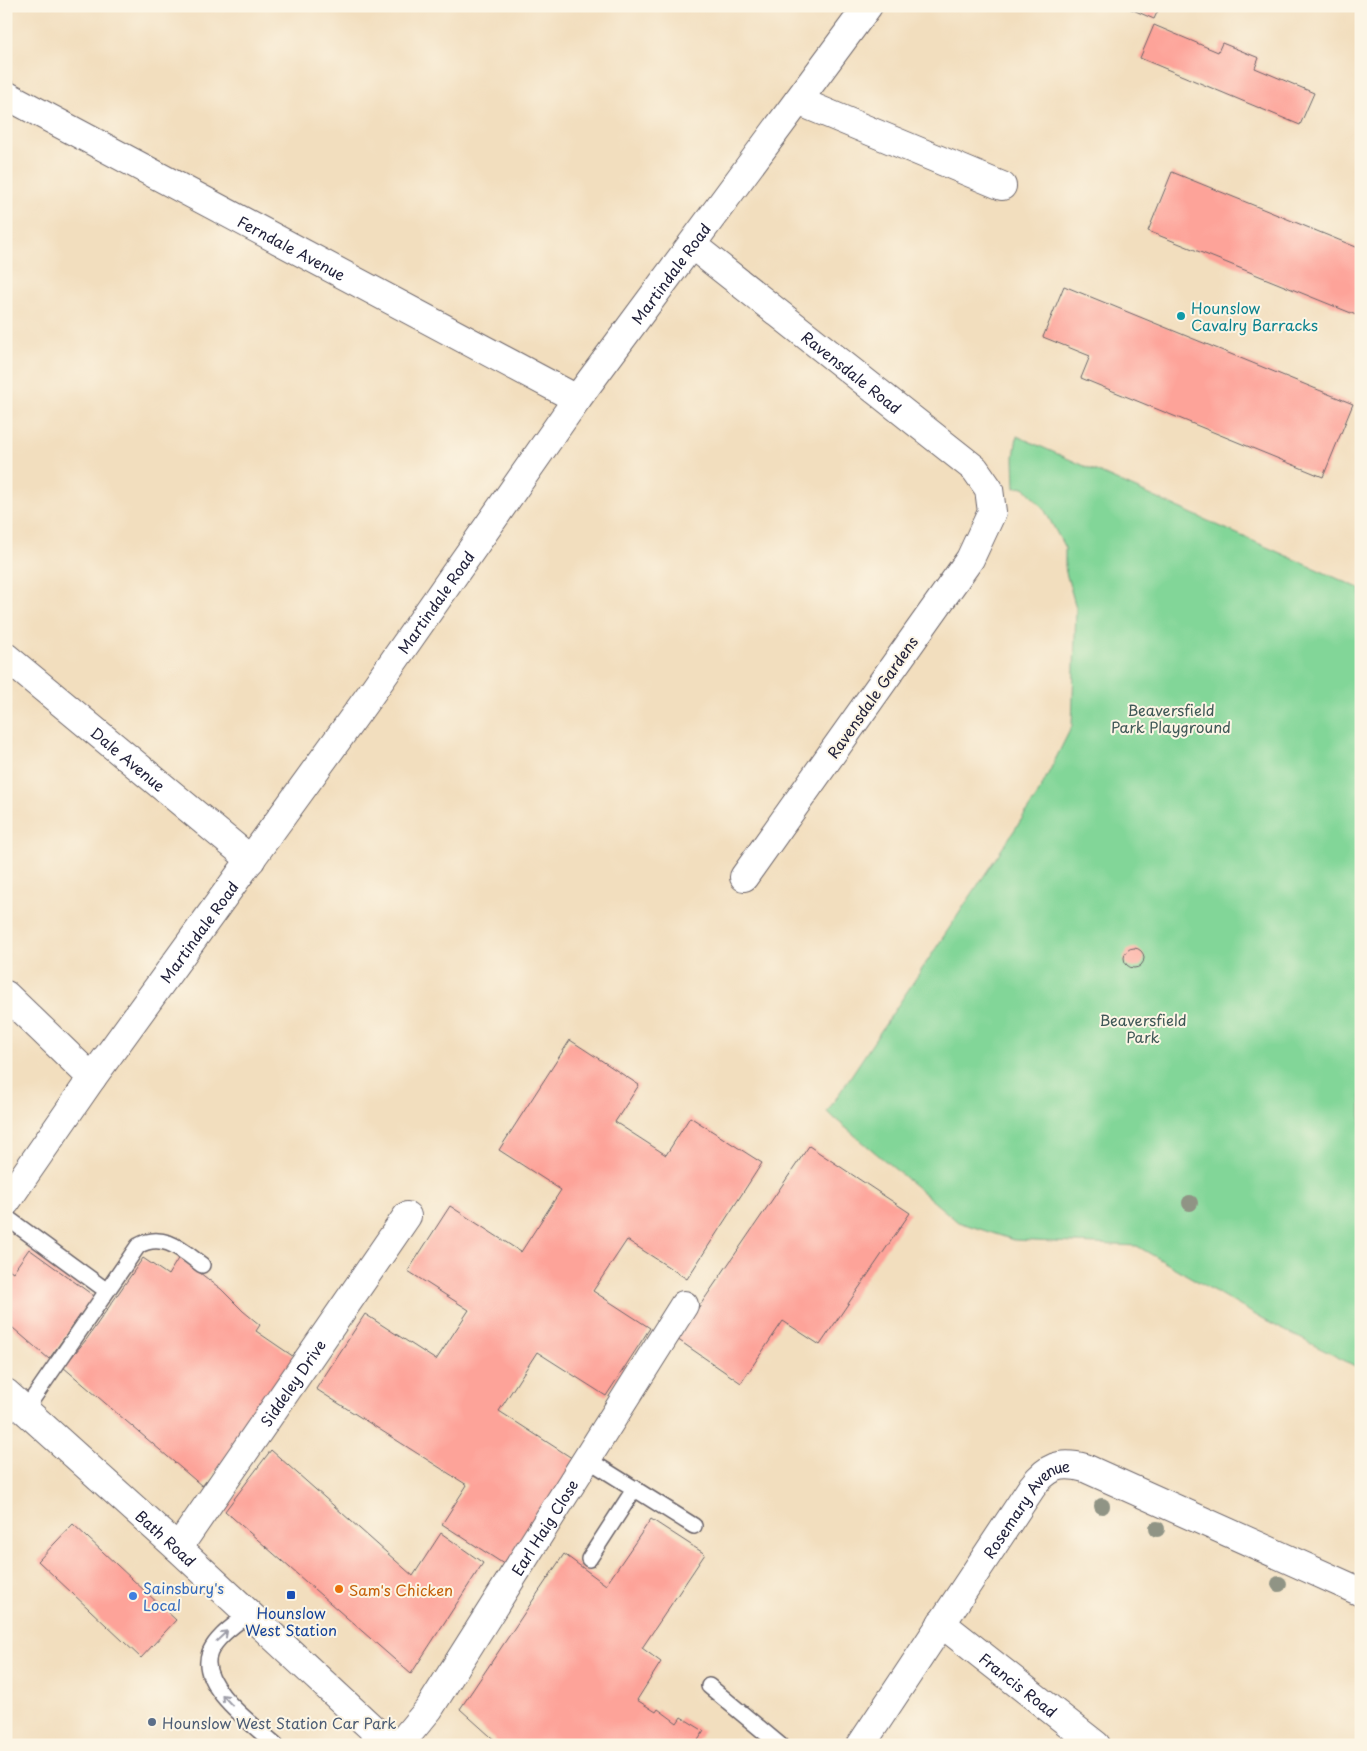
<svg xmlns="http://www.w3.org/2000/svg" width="1367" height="1751" font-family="'Playpen Sans',sans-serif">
  <rect width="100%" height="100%" fill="#fcf5e5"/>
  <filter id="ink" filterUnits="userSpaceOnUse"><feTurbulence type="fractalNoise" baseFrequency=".02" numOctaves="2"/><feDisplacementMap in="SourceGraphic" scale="10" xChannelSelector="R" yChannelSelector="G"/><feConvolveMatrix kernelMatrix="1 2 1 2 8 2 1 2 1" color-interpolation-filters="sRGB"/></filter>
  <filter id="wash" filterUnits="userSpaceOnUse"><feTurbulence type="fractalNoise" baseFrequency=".0096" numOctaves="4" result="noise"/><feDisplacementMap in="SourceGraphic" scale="20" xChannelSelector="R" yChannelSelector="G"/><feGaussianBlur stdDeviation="1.12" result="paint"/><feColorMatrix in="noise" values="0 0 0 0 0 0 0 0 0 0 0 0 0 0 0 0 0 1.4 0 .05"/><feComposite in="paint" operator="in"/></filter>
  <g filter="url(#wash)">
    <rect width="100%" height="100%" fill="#f2debe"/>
    <path fill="#82d698" stroke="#527c6a" d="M1017,436L1361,589V1369L1264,1320L1137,1246L1014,1240L958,1222L827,1112L1037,796L1072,726L1076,608L1065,569V548L1044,509L1024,487L1015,488L1014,457Z"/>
    <g id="blocks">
      <path fill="#fda399" d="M1124,6H1160L1154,19Z
        M1154,25L1218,52L1222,43L1259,58L1255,68L1314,93L1300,125L1140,58Z
        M1172,172L1361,249V317L1148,231Z
        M1064,286L1353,404L1323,477L1081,378L1090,356L1043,337Z
        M1124 958a10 10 0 1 1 20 0a10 10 0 1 1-20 0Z
        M570,1040L639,1085L615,1122L666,1155L690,1117L762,1163L687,1279L627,1240L593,1291L650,1328L606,1396L537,1352L499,1411L578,1462L510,1568L442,1524L467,1485L316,1389L365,1314L436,1360L469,1310L408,1271L450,1206L521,1252L561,1190L499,1150Z
        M809,1146L910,1213L820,1345L783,1321L741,1383L677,1339Z
        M29,1249L94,1296L49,1359L6,1322V1267L13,1272Z
        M179,1257L221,1289L243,1311L260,1325L256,1331L297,1359L225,1459L202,1486L63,1367L86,1340L143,1258L168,1275Z
        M271,1450L413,1576L441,1533L483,1563L411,1674L225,1511Z
        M651,1519L705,1554L642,1648L661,1662L637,1700L656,1712L658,1709L677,1723L681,1717L704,1731L695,1745H500L460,1709L564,1554L606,1585Z
        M73,1524L176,1620L141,1658L38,1561Z"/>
    </g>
  </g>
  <g filter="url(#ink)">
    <use href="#blocks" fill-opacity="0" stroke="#6b6469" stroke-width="1"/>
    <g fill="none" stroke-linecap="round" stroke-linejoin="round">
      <defs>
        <path id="lane" d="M6,1217L107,1291
          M25,1410L138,1246C163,1231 183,1251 202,1265
          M587,1459L694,1526
          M589,1559L635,1488
          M248,1614C235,1625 217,1636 210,1652C196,1685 255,1726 276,1745
          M709,1686L780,1745"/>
        <g id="street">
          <path id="s1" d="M6,95L577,399"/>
          <path d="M798,101L1002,186"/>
          <path id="s2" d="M692,245L975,469L989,489L992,512L970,559L744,877"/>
          <path id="s3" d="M6,657L251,860"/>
          <path d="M6,995L92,1078"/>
          <path id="s4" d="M6,1202L92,1078L370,695L577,399L868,6"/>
          <path id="s5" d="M178,1548L407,1216"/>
          <path id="s6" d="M941,1623L1096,1745"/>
          <path id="s7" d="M399,1745L429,1709L684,1305"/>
          <path id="s8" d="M861,1745L1032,1487C1047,1467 1060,1461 1085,1468L1361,1592"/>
        </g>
        <g id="primary">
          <path id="s9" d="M6,1393L178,1548L390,1745"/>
        </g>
      </defs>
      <use href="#lane" stroke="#6b6469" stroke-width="18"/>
      <use href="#street" stroke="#6b6469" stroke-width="30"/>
      <use href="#primary" stroke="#6b6469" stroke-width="30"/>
      <use href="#lane" stroke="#fff" stroke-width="15"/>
      <use href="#street" stroke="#fff" stroke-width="28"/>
      <use href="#primary" stroke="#fff" stroke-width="28"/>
    </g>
    <g fill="#909485">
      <circle cx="1190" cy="1203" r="8"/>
      <circle cx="1102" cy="1506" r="8"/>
      <circle cx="1157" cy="1529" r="8"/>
      <circle cx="1279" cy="1584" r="8"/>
    </g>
    <defs><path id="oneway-shaft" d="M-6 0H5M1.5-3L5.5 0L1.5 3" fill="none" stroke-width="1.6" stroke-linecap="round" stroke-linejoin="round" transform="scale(1.25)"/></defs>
    <g stroke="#9c9ca7">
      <use href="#oneway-shaft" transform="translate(222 1636) rotate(-43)"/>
      <use href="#oneway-shaft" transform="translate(227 1700) rotate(-133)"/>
    </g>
  </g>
  <circle fill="#0f9aa8" stroke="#fcf5e5" stroke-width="2" cx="1181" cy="316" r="5"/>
  <circle fill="#e8710a" stroke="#fcf5e5" stroke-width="2" cx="339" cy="1589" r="5"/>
  <rect fill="#1a4fb4" stroke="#fcf5e5" stroke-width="2" x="286" y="1590" width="10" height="10" rx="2.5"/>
  <circle fill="#3f7fe0" stroke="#fcf5e5" stroke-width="2" cx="133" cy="1596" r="5"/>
  <circle fill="#5c6f8a" stroke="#fcf5e5" stroke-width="2" cx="152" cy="1722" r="5"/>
  <g text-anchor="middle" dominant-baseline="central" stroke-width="4" stroke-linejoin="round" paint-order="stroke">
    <g font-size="15" fill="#22223b" stroke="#fcf5e5">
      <text stroke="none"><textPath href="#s1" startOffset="324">Ferndale Avenue</textPath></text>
      <text stroke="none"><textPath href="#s4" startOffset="1142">Martindale Road</textPath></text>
      <text stroke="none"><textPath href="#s2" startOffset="204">Ravensdale Road</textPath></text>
      <text stroke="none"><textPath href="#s4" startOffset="738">Martindale Road</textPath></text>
      <text transform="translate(872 697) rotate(-55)">Ravensdale Gardens</text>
      <text stroke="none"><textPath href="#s3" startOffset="159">Dale Avenue</textPath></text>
      <text stroke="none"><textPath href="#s4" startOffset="332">Martindale Road</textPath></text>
      <text stroke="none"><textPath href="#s5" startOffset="201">Siddeley Drive</textPath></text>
      <text stroke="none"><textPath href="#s8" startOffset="291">Rosemary Avenue</textPath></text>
      <text stroke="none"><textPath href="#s7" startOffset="262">Earl Haig Close</textPath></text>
      <text stroke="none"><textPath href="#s9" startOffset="216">Bath Road</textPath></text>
      <text stroke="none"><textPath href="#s6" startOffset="99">Francis Road</textPath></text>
    </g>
    <g font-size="15" fill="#0d838f" stroke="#fcf5e5" text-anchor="start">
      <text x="1191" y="307">Hounslow<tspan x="1191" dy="17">Cavalry Barracks</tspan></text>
    </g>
    <g font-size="15" fill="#3f5857" stroke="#fcf5e5">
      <text x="1171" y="709">Beaversfield<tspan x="1171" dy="17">Park Playground</tspan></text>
      <text x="1143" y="1019">Beaversfield<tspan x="1143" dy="17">Park</tspan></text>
    </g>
    <g font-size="15" fill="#366cbe" stroke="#fcf5e5" text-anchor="start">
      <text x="143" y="1587">Sainsbury's<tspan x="143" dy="17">Local</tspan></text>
    </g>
    <g font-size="15" fill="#c56008" stroke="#fcf5e5" text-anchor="start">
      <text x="349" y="1589">Sam's Chicken</text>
    </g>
    <g font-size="15" fill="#164399" stroke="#fcf5e5">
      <text x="291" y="1612">Hounslow<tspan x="291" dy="17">West Station</tspan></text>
    </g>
    <g font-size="15" fill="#4e5e75" stroke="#fcf5e5" text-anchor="start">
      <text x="162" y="1722">Hounslow West Station Car Park</text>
    </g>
  </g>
  <rect width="1367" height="1751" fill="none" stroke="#fcf5e5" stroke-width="25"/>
</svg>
